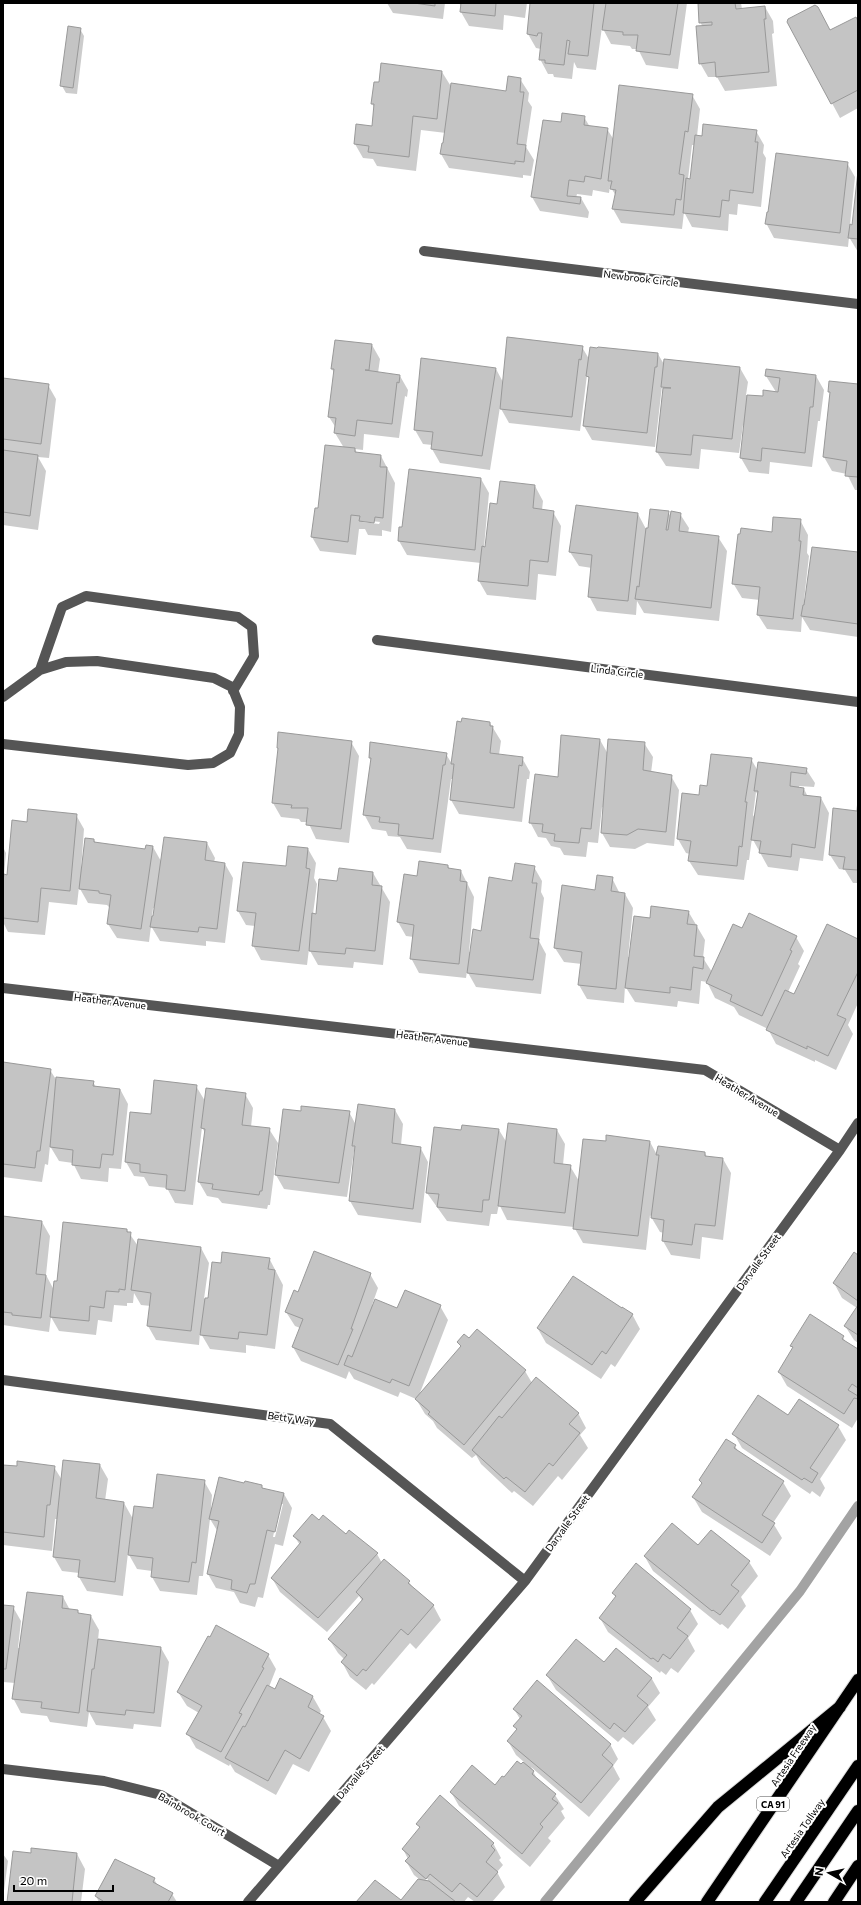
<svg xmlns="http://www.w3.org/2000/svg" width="861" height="1905" font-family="Commissioner,sans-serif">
  <rect width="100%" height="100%" fill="#fff"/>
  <path fill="#0003" fill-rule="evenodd" d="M387,3H445L443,19L393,13Z
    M459,3H527L525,18L504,15L503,30L469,26L461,12L462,8Z
    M531,3H687L678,69L646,65L638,49H632L630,46L611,44L602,27L596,70L577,68L574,62L572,79L554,77L553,74H548L540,59L541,49L536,48L528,34Z
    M698,3H741L742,9L765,7L773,21L774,33L772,34L777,86L725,91L717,77H708L700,63L703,27L700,22Z
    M858,22V108L840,118L789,23L830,31Z
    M80,29L84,36L77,94L66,93L62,86Z
    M442,72L452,88L507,92L520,79L529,93L528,101L532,107L526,147L534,160L531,176L523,175V178L449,168L441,154L446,133L421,130L416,171L377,166L373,159L363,158L355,144L373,127L375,108L372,104Z
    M692,95L700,109L697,136L756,131L764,145L763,153L766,158L761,207L738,204L737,215L729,214L728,231L692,227L684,212L682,229L621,223L613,209L616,196L610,186L609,193L593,190L592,196L577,194L576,198H581L589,212L588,218L540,211L532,197L562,123L584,117L590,127L607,129L614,140ZM692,145H695L691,180L688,179Z
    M847,163L855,177L850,225L853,226L858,180V252L849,237L848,247L774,238L766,223Z
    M372,345L380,359L378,373L400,376L408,390L407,397L405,396L399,438L364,434L363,450L355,449L357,453L381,456L395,483L391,532L382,530V536L368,535L365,529H359L356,555L320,551L312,537L316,509H319L344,448L335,433L336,428L329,417L334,373L332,369ZM362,520L380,522L379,524L362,522Z
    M582,347L589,359L658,354L665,366V360L740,368L748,382L746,395L764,397L776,392L766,376H816L824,390L820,421H818L812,467L770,462L769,474L749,472L741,458L745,425H743L739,453L701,449L699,469L666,466L657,452L664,390L662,386L655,447L592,440L584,426L590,380L587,375L580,431L509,423L500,407L490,470L440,463L432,449V445L423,444L415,430L496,369L504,384Z
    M3,379L48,385L56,399L49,458L38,457L46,471L38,530L3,525Z
    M858,385V490H855L847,474L832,471L824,457L831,395L829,391Z
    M481,479L489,493L484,547L486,548L498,505L535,486L543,501L542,510L553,512L561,526L556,576L538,574L536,600L487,595L479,581L481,563L407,555L399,541L403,528Z
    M668,512L671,517L680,514L689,528L688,533L718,537L727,551L719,621L644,613L637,601L636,615L597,611L589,596L592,568L579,566L570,552L638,514L646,529H649Z
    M800,520L808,535L807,553L809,556L804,600L858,553V637L810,630L802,617L801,632L767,629L758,615L760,600L742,598L733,583L773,533Z
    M458,722L490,723L501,741L499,755L522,758L530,772L529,779H527L522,822L459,814L451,800L454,779H451L441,853L407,849L400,837L388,836L386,831L372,829L364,814L371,761L370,758L446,754L452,764Z
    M600,740L608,754L644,743L653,757L651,773L671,776L679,790L674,846L647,843L635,849L610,847L602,833L604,808L602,807L598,843L588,842L586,857L564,855L560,848L551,846L546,838L538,837L530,822L559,778Z
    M351,742L359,756L349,843L316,839L308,822H301L299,819L281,817L273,803L279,750L278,748Z
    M751,759L758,771L806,769L815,783L814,787L799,786V788L804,789L808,797L821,798L829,813L823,861L800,858L798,871L768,867L752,838L749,860H747L744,880L698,875L689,861L690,854L686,853L678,839L700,796L708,787ZM756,792L758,795L755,818L753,815Z
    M858,808V883H853L845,870L839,869L830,855L858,812Z
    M76,815L84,829L81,869H82L94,840L96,843L146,850L153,847L162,863L207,843L215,858L214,862L225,864L233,878L225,943L206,941V946L160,941L151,926L149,942L117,938L108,924L110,908L107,905L88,903L79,887L77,905L49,902L45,935L8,932L3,922V847L6,853L4,875L8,876L28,823ZM153,908L155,909L154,918L152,917Z
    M308,849L316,863L314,878L317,884L313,914L316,915L338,882L373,873L390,902L383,965L354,962L353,968L318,965L309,949L307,965L261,960L253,945L255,926L246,925L238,911Z
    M448,866L450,869L461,871L474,897L469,952H471L482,932L534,867L542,881L541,892L544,898L539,941L546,954L541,994L476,987L467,971L466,978L419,973L411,958L414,937L406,936L398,922L404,875L418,877Z
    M612,878L620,894H625L633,908L628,957H630L651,919L688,911L705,940L703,958L712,972L743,929L796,937L804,951L798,964L800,966L788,992L795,995L858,940V1003L848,1025L853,1034L836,1070L815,1060V1062L776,1044L768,1029L739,1015L734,1007L715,998L707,982L701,981L699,1004L678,1001L677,1007L635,1002L625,986L624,1003L587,999L579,985L582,964L564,962L555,948L596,891Z
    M3,1063L50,1070L57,1081L93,1082L96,1087L120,1089L128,1104L121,1169L109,1168L108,1182L81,1179L73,1163L59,1161L50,1146L48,1165L45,1164L42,1182L3,1177Z
    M196,1086L205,1101L245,1094L253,1108L251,1127L269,1129L278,1143L270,1205H268L267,1209L222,1203L218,1198L207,1196L199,1182L205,1133L202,1127L193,1205L175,1203L167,1188L149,1186L144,1177L134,1176L126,1162L152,1115Z
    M395,1110L403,1124L401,1145L420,1147L428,1162L421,1223L358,1215L350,1201L356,1151H354L347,1197L284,1189L276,1175L349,1112L356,1125Z
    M499,1130L507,1143L557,1130L565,1144L563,1165L570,1166L579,1181L606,1143L650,1142L657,1155L659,1148L705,1153L707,1157L723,1159L731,1173L723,1240L702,1237L700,1259L671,1255L663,1241L664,1233L660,1232L650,1215L646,1250L583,1243L574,1227L507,1220L499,1204L497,1214H491L489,1226L447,1221L427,1193L462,1131Z
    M3,1217L42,1222L50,1236L46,1275L54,1290L57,1282L127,1230L138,1246L201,1248L209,1263L204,1299H209L222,1264L269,1258L283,1285L275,1349L246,1345V1353L210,1349L200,1332L199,1345L156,1340L148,1326L151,1306L141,1305L134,1293L133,1303H127V1306L114,1305L112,1322L98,1320L96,1335L59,1331L51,1317L49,1332L3,1325Z
    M858,1256V1343L854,1340L845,1326L857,1308L842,1298L834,1283Z
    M370,1274L378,1288L372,1305L398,1310L440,1306L448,1320L418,1398L461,1347L458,1342L470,1339L525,1371L532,1383L578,1413L586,1428L580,1435L588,1448L562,1480L558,1476L533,1506L514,1491L512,1493L481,1464L476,1455L472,1458L437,1428L433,1421L425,1414L416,1399L400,1392L398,1397L354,1379L349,1371L346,1379L301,1361L293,1347L300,1328L295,1326L286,1312L299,1293Z
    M622,1310L632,1314L640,1329L615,1367L611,1364L601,1379L546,1343L538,1329Z
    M843,1337L846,1343L858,1350V1418L852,1428L787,1386L779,1372L794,1349L792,1346Z
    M789,1416L838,1426L846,1440L820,1479L825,1488L820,1497L812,1491L810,1494L742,1448L734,1434Z
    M735,1446L739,1453L783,1482L791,1496L773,1523L782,1538L770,1556L702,1512L693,1497L702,1484L700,1480Z
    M100,1465L108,1479L105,1501L124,1503L133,1519L204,1481L212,1495L211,1508H212L245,1484L261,1486L263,1489L284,1494L292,1508L283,1546L275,1544L263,1598L258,1597L255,1607L240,1603L234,1592L216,1588L208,1574L218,1532L210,1519L203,1576H199L197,1595L160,1591L152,1577V1571L137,1569L128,1553L123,1596L87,1591L79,1577V1573L62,1571L54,1557L58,1519H55L52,1551L3,1545V1466L54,1467L62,1480ZM280,1504H283L275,1537H273Z
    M320,1521L377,1554L382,1563L409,1582L413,1588L433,1605L441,1620L416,1649L410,1643L374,1685L372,1683L366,1690L350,1677L342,1662L345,1660L338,1653L329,1639L362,1601L359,1596L327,1632L280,1592L272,1578L300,1545L294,1536Z
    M645,1557L749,1562L758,1576L741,1597L746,1606L728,1629L722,1624L720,1625L653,1571Z
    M637,1564L690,1610L698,1624L688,1638L695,1651L678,1673L671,1668L666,1675L661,1671L660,1673L608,1632L600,1618L616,1598L613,1593Z
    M63,1597L70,1610L77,1611L79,1614L91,1616L99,1630L98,1640L161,1648L169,1662L161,1727L134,1724L133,1729L96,1725L89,1712L87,1727L50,1722L47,1716L21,1713L13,1698L15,1683L3,1682V1606L13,1607L21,1621L18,1648H20Z
    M616,1649L652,1679L660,1693L648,1707L656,1720L633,1745L623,1737L618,1742L556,1690L547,1675L604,1663Z
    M268,1655L276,1669L269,1687L275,1690L280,1679L313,1697L321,1711L319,1715L323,1717L331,1731L309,1772L293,1764L276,1795L235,1772L230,1764L229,1766L196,1748L188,1734L199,1713L187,1706L178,1692Z
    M514,1709L610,1744L618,1759L613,1766L620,1779L589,1817L531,1767L538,1781L555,1795L564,1809L561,1811L565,1818L548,1838L551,1841L530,1867L459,1806L451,1792L495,1786L524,1762L516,1755L508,1741L517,1730L515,1726L520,1719Z
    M417,1824L493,1843L501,1858L499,1860L503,1865L497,1872L505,1887L492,1902H475L468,1897L464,1902H357L401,1901L419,1879L414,1875L406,1861L408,1859L403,1849L420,1828ZM425,1874L429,1882H427L423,1875Z
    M3,1854L8,1861L3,1898Z
    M77,1854L85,1869L81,1902H8L32,1855Z
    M154,1879L158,1886L172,1894L177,1902H99L96,1896Z"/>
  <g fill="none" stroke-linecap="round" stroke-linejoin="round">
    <path stroke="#a3a3a3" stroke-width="10" d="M545,1902L800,1591L858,1506"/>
  </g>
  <path fill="#c4c4c4" stroke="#999" d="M414,3H435V6Z
    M461,3H496L495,16L460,12Z
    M530,3H594L588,56L568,54L570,41L567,40L564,65L545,63V60H539L542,33H538L537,36L527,34Z
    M606,3H678L670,55L636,51L638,35H623V32L602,30Z
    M698,3H735L736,9L765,6L766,19H764L769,72L716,77L715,62L699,64L696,26L712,25V22L699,23Z
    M815,5L818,7L830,30L856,17L858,21V90L831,104L787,22L788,19Z
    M68,26L81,28L73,88L60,86Z
    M381,63L442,71L437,119L413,116L409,157L368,152L369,146L354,144L356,124L372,126L374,104H371L374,82H379Z
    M508,76L521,78L520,92H524L517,144L526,145L524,162L515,161V164L440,154L442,143H443L451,83L506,91Z
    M619,85L693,94L688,132L685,131L679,174L684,175L681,200L676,199L674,215L612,209L616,190L610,189L612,181H608Z
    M562,113L585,116L584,125L608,128L601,179L585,176L584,182L569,180L567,196L581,197L580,204L531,197L543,120L561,122Z
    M703,124L757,130L755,142H758L753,193L730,190L729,201L722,200L720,217L683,213L686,178L690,179L695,135L702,136Z
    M776,153L848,162L840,233L765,224L767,212H768Z
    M858,171V239L848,238L850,224L852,225Z
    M507,337L583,346L581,360L579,359L572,417L500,409Z
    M335,340L372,344L369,370H365L400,375L399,383L397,382L392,424L357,420L355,436L334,433L336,418L328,417L334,369H331Z
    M590,347L597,348L598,347L658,353L657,367H655L647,433L583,426L589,377L586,376Z
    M421,358L496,368L482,456L431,449L433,432L414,430Z
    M664,359L740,367L732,439L693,435L691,455L656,452L663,388H671L661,387Z
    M766,369L816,375L813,407H810L805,453L762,448L761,461L740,458L747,395L763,396V390L778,392L780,378L765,376Z
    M3,378L49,384L41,444L3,439Z
    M829,381L858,384V477L845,476L847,461L823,457L830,392H828Z
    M325,445L355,448V452L381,455L380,467H387L383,518L375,517L374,523L359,521L360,516L351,515L348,542L311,537L315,508H318Z
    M3,450L38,455L30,516L3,512Z
    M409,469L481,478L475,550L398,541L399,527H402Z
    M500,481L535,485L533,508L554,511L548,562L530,560L528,586L478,581L482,546L485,547L490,503L497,504Z
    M576,505L638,513L628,601L588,597L592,555L569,552Z
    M650,509L669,511L666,530H668L671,511L681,513L679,531L719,536L711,608L635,599L637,586L639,587L646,528H648Z
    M773,517L801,519L799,541H801L793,619L757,615L760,587L732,584L738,534H740L741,528L772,532Z
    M812,547L858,552V624L801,616L803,605H804Z
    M462,718L490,722V726H493L490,753L523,757L522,766L519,765L514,808L450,800L454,764H451L457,721L461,722Z
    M278,732L352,741L341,829L306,825L308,808H291L292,805L272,803L278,748H277Z
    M561,735L600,739L591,829L581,828L579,843L554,841L555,834L542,832L543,824L529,823L535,774L558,777Z
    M608,739L645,742L643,770L672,775L666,832L638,829L627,835L601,833Z
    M370,742L447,753L445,765H443L433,839L398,835L399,824L379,822L380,817L363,815L371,758H369Z
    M711,754L752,758L745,802H747L742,847L739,846L737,866L688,861L691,841L677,839L682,793L699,795L700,785L707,786Z
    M758,762L807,768L806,774L791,772L790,786L804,788L803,795L821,797L815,848L792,844L791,857L759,853L761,841L751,840L758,791H754Z
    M858,799V870L843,869L845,857L829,855L833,808L857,811Z
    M28,809L77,814L70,891L41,888L38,922L3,918V881L4,874L7,875L12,820L27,822Z
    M164,837L207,842L205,860L225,863L217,929L199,927L198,932L150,927L152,916H153Z
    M85,838L94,839V842L145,849L146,845L153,846L141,929L107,924L111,895L99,893V891L79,889Z
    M288,846L308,848L306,868L310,869L299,951L252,946L256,913L237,911L243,862L286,866Z
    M419,861L448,865V868L461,870L460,881L467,882L459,964L410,959L414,925L397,922L404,874L417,876Z
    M515,863L535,866L532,883H537L530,938L539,939L533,980L467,973L473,929L481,931L489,877L512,881Z
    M339,868L373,872L372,885L382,886L375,951L346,948L345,954L309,951L312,913L316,914L319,879L337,881Z
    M597,875L613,877L611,891L625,893L616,989L578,985L582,952L554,948L562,885L595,890Z
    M651,906L689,911L687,924L697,925L694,956L704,957L703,969L693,967L691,990L670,987V993L625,988L634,916L650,918Z
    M749,913L797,936L790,950L792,951L762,1016L730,1001L732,995L706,983L733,924L742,928Z
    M827,924L858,939V972L837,1015L846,1019L828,1056L807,1046V1049L766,1030L785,990L794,994Z
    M3,1062L51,1069L40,1151H37L35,1168L3,1164Z
    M56,1077L94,1081L93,1086L120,1089L113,1155L102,1154L100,1168L72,1165L73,1150L50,1147Z
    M154,1080L197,1085L185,1191L166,1189L167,1175L140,1172V1164L125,1162L130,1112L151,1114Z
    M206,1088L246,1093L242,1125L270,1128L262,1191H260L259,1195L212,1189L213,1184L198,1182L205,1129L201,1128Z
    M358,1104L395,1109L392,1143L421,1147L413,1209L349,1201L355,1146H352Z
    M301,1106L350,1111L339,1183L275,1175L283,1109L301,1111Z
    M508,1123L557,1129L554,1163L571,1165L565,1213L498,1206Z
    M462,1125L499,1129L489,1200H483L482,1212L437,1207L439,1194L426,1193L434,1127L461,1130Z
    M606,1135L650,1141L638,1236L573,1229L583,1139L606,1141Z
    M658,1146L705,1152V1156L723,1158L715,1226L695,1224L692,1245L662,1241L664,1220L651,1218L659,1155H656Z
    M3,1216L42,1221L36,1274L46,1275L41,1318L12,1315V1313L3,1312Z
    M63,1222L127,1229V1232H131L125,1290L119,1289V1292L106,1291L104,1308L90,1306L89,1321L50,1317L54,1281H57Z
    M138,1239L201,1247L191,1331L147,1326L151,1293L131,1290Z
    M314,1251L371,1273L351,1329H353L338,1365L292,1347L303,1319L285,1312L294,1290L298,1292Z
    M222,1252L270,1258L268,1269L275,1270L267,1335L239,1332L238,1339L200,1335L205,1298H208L212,1262L221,1263Z
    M854,1252L858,1255V1301L833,1283Z
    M573,1276L622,1308V1307L633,1314L606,1354L602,1351L592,1365L537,1328Z
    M405,1290L441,1305L409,1386L392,1379L390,1383L344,1365L348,1355L352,1357L375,1299L397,1308Z
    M858,1305V1335L844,1326Z
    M810,1314L844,1336L842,1339L858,1349V1388L852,1384L848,1390L858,1396V1399L854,1398L844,1414L778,1372L793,1347L790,1346Z
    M477,1329L526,1370L464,1445L428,1414L430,1412L415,1399L461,1346L457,1342L464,1334L469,1338Z
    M536,1377L579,1413L569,1424L580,1433L553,1466L549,1463L525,1492L506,1477L504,1479L472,1450L499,1416L502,1418Z
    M758,1395L788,1415L799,1399L839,1425L810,1468L818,1473L812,1483L804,1478L802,1480L732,1434Z
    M726,1439L736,1445L734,1448L784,1481L762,1515L775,1523L762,1543L692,1497L702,1483L699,1480Z
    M63,1460L100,1464L96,1498L124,1502L115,1582L78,1577L80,1560L53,1557Z
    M17,1461L55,1466L50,1505H47L44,1537L3,1532V1465L17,1466Z
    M157,1474L205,1480L196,1563L192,1562L189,1582L151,1577L153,1558L128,1555L134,1506L153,1508Z
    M219,1477L244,1483L245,1481L262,1485V1488L284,1493L275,1532L267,1530L255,1584H250L247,1593L231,1589L232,1580L207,1574L219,1521L209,1519Z
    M312,1514L319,1520L323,1515L346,1534L349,1530L378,1553L318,1618L271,1578L301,1542L293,1536Z
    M672,1523L698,1545L711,1530L750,1561L731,1585L739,1591L720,1615L713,1610L712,1611L644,1556Z
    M384,1559L410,1581L408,1583L434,1605L408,1635L401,1629L366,1671L363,1669L357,1676L341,1662L347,1655L328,1639L363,1599L356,1592Z
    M636,1563L691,1609L677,1628L688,1636L670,1659L663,1654L658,1662L653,1658L651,1659L599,1618L616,1596L612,1593Z
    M27,1592L63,1596L62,1608L78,1610V1613L91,1615L79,1713L41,1708L42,1702L12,1699Z
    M3,1605L14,1606L6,1669H3Z
    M216,1625L269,1654L262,1667L264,1668L239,1713L242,1714L221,1752L186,1734L202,1706L177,1692L208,1636L210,1637Z
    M98,1639L161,1647L154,1713L126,1710L125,1715L87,1711L92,1669H94Z
    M576,1639L604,1662L616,1648L652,1678L637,1696L648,1705L625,1732L614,1723L610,1729L546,1675Z
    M280,1678L313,1696L308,1707L324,1716L300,1759L285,1750L268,1781L225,1758L243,1726L245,1727L267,1685L275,1689Z
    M537,1680L611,1744L602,1755L613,1765L581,1803L507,1741L517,1729L513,1726L522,1716L513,1709Z
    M517,1761L521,1764L523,1762L534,1771L532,1774L556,1794L552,1799L558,1803L540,1824L543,1827L522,1854L450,1792L472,1765L495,1785L502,1776L504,1777Z
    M440,1795L494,1843L491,1846L495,1850L486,1862L498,1872L477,1897L460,1883L452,1892L430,1874L426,1879L405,1861L410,1856L402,1849L420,1827L416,1824Z
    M31,1848L77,1853L72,1902H7L13,1851L31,1853Z
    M115,1859L155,1878L153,1882L173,1893L168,1902H102L103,1901L95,1896Z
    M418,1879L429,1881L456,1902H356L375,1880L401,1900Z"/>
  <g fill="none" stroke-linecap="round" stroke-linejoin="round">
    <defs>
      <path id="highway" d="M635,1902L718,1807L840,1707
        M707,1902L858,1680
        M765,1902L858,1766
        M796,1902L858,1811
        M834,1902L858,1866"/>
    </defs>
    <use href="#highway" stroke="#dbdbdb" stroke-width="14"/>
    <path stroke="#555" stroke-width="10" d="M424,251L858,304
      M377,640L858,702
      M40,670L62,607L86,596L238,617L252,627L254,656L233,691
      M3,697L40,670L66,662L97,661L214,678L232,687L240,707L239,734L230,753L213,763L188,765L3,744
      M3,988L705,1070L840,1150
      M3,1380L330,1424L525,1581
      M3,1769L104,1781L161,1795L279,1866
      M248,1902L525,1581L840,1150L858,1123"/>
    <use href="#highway" stroke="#000" stroke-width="12"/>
  </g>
  <g text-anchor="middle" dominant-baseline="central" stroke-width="4" stroke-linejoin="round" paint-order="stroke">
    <rect fill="#fff" stroke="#4c4c4c" stroke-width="1" x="757" y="1797" width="32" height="14" rx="3"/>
    <g font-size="9" font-weight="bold" fill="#000">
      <text x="773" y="1804">CA 91</text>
    </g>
    <g font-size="10" fill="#000" stroke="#fff">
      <text transform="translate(641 278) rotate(7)">Newbrook Circle</text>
      <text transform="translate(617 671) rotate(7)">Linda Circle</text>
      <text transform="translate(110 1001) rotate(7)">Heather Avenue</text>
      <text transform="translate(432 1038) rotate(7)">Heather Avenue</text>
      <text transform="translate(747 1095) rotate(31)">Heather Avenue</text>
      <text transform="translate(758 1262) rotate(-54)">Darvalle Street</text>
      <text transform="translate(291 1418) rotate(8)">Betty Way</text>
      <text transform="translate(567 1523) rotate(-54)">Darvalle Street</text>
      <text transform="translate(793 1755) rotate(-56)">Artesia Freeway</text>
      <text transform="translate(360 1772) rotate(-49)">Darvalle Street</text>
      <text transform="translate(192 1814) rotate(30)">Bainbrook Court</text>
      <text transform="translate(802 1828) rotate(-55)">Artesia Tollway</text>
    </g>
  </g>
  <rect width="861" height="1905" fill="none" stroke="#000000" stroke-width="8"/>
  <g transform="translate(829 1873) rotate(278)" stroke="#ffffff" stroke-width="3" paint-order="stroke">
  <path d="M0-3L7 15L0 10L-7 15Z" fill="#000000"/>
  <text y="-6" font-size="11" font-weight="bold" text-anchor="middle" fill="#000000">N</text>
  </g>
  <path d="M14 1885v6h99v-6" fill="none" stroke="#000000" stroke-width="2"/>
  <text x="20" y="1885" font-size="12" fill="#000000" stroke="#ffffff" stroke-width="3" paint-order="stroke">20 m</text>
</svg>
